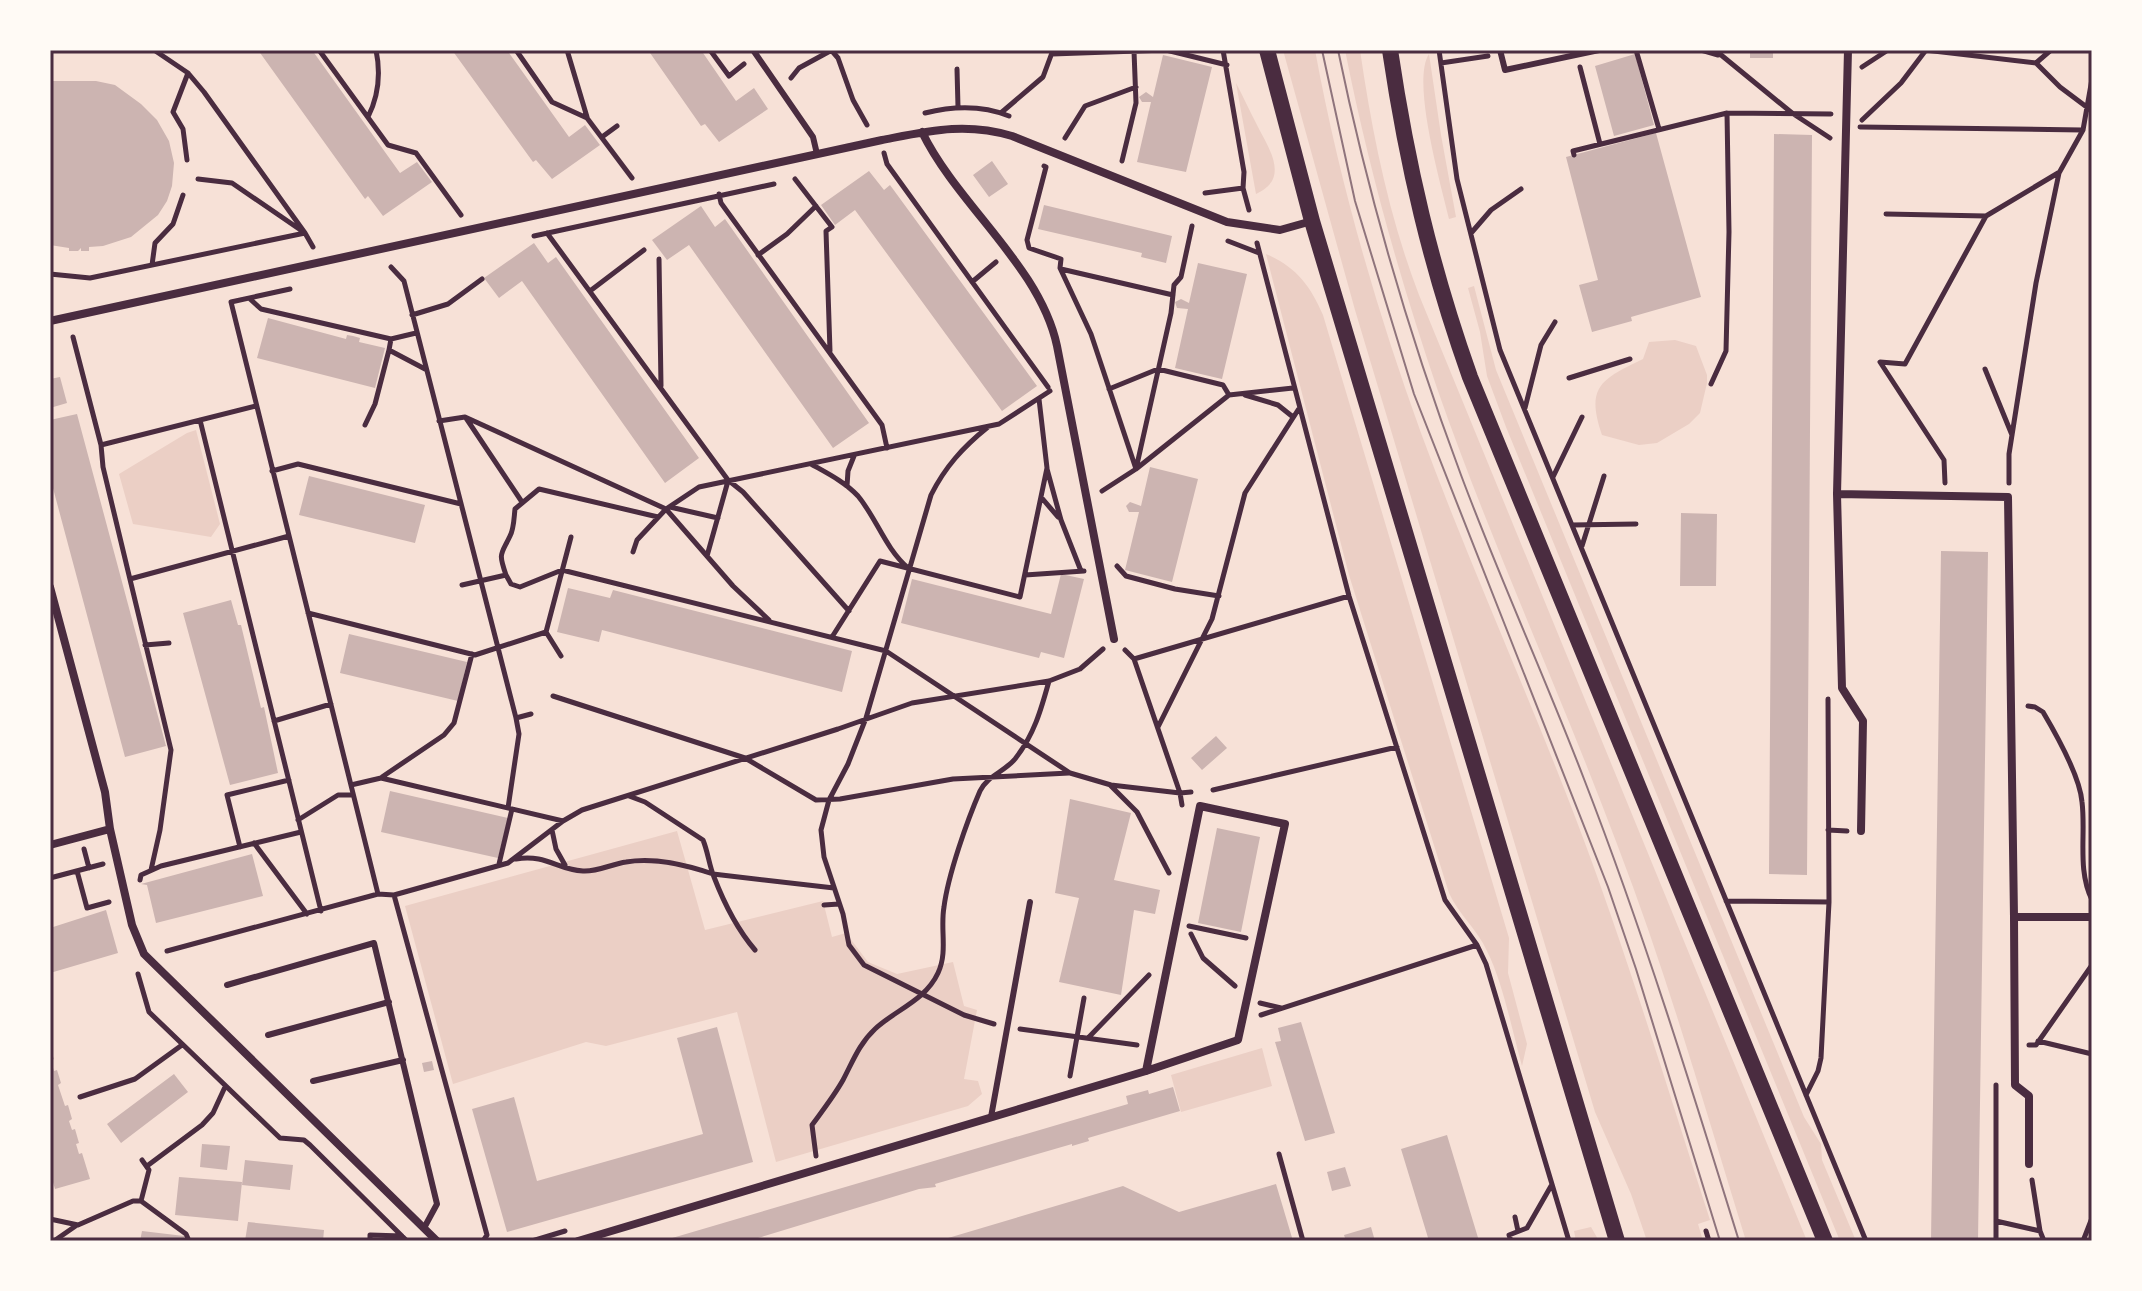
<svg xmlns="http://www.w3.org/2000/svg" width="2142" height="1291" font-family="'Roboto Condensed',sans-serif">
  <rect width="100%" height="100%" fill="#f7e1d7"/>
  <path fill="#ebcfc5" d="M1283,50H1315C1339,180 1376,309 1421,433C1468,561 1525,686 1574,814C1625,947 1666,1084 1710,1220L1698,1224L1703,1241H1647L1631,1194L1595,1112L1355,310Z
    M1345,50H1360C1372,133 1389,217 1419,295L1807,1241H1746C1705,1108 1667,974 1617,844C1560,692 1492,545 1438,391C1400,280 1368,166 1345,50Z
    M1429,54L1441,135L1456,217L1449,219C1441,185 1411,81 1429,54Z
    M1236,83C1243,96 1249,110 1256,123C1267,146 1292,178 1256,194Z
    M1266,254C1296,267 1310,285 1323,315L1509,938L1508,973L1527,1044L1522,1066C1512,1030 1503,983 1487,951C1477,929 1459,915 1449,893L1349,575Z
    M1474,286L1496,370L1804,1117L1821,1144L1822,1160L1856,1241H1840L1506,427L1487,376L1480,332L1468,288Z
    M1675,340L1696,346L1707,375V383L1700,413L1689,424L1657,443L1639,445L1602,435C1585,386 1602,379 1643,359L1649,342Z
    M196,430L220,524L211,537L133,524L119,474L187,433Z
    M677,831L705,930L823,901L832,937L846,933L868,962L897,974L953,962L964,1006L977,1010L964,1079L978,1081L982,1094L968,1106L776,1162L737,1012L606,1046L586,1042L453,1084L405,906Z
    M1262,1048L1272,1086L1181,1112L1171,1075Z
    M1591,1227L1599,1241H1576L1574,1231Z"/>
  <path fill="#ccb4b1" d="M258,50H312L400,173L417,162L432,182L383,216L368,196L365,199Z
    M452,50H507L569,137L585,125L600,145L552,179L536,160L533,162Z
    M648,50H701L736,101L754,88L768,109L719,142L705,124L701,126Z
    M1750,50H1773V58H1750Z
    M1635,54L1654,125L1614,136L1595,66Z
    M1163,55L1212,67L1186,172L1137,162L1151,102H1142L1139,97L1146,92L1153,97Z
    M50,81H96L115,85L141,104L157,120L169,141L174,163L172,186L167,201L158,215L131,237L103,246L89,247V251H81V248L78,251H69V248L50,245Z
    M1656,133L1701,297L1631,317L1632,321L1592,332L1579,285L1598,280L1566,157Z
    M1774,134L1812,135L1807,875L1769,874Z
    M992,161L1008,184L989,197L973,175Z
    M869,171L884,190L890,185L1037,386L1002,411L855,210L835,225L821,205Z
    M1044,205L1172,236L1166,263L1141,257L1142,253L1038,229Z
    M701,206L715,227L725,219L869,423L833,448L689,245L667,260L652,240Z
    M534,243L548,263L556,257L699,458L665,483L522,281L499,298L484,278Z
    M1198,263L1247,274L1222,379L1175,368L1188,309L1177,308L1175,302L1181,299L1189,303Z
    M268,318L346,339L347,335L353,336L360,338L359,342L385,348L375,388L257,358Z
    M60,377L67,403L50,408V379Z
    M77,414L166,746L125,757L50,477V420Z
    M1150,467L1198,479L1172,582L1125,570L1139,512H1129L1126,506L1130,502L1141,506Z
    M309,476L425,505L415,543L299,515Z
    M1681,513L1717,514L1716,586H1680Z
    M1941,551L1988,552L1978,1241H1931Z
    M1061,574L1084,579L1064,658L1041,652L1039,658L901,623L912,579L1051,614Z
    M568,588L610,598L613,590L852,651L842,692L602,630L599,642L557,632Z
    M231,600L238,625H241L261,708L264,707L278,773L230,785L183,613Z
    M349,634L467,662L458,701L340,673Z
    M1216,736L1227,748L1202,770L1191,758Z
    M390,791L508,818L498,858L381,832Z
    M1070,799L1131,813L1114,880L1160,890L1155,914L1134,910L1121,995L1059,982L1079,898L1055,893Z
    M1217,828L1260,837L1241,932L1198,923Z
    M252,854L263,896L156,923L147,885L141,884Z
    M106,910L118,953L50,973V928Z
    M1301,1022L1335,1133L1305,1141L1275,1042L1281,1041L1278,1028Z
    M717,1027L753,1162L507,1232L472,1109L514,1097L537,1181L703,1134L677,1038Z
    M50,1048L54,1059L51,1061L54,1071L57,1070L61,1083L58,1085L65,1106L68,1105L72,1119L69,1121L72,1130L75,1129L79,1143L76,1144L79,1154L82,1153L90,1179L55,1189L50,1172Z
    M432,1061L434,1070L424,1072L422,1063Z
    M174,1074L188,1092L121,1143L107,1124Z
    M1173,1087L1180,1111L1088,1138L1089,1141L1072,1146V1144L935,1184L936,1187L919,1189L748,1241H662L1128,1104L1126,1096L1148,1090L1149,1094Z
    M1447,1135L1479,1241H1429L1401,1149Z
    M202,1144L230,1146L227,1170L200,1167Z
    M245,1160L293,1165L290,1190L242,1185Z
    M1345,1167L1351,1186L1332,1191L1327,1172Z
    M179,1177L242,1182L238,1221L175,1215Z
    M1276,1184L1293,1241H938L1123,1186L1179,1212Z
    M248,1222L324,1230L323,1241H245Z
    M1371,1227L1375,1241H1346L1344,1235Z
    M142,1231L184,1236V1241H140Z"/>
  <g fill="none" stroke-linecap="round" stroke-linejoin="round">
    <path stroke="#4a2c40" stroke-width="5" d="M319,50L388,145L416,153L461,215
      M516,50L552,102L587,118L632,178
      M567,50L587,117
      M710,50L729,76L744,64
      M1223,50L1244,172L1243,188L1249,210
      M1439,50L1457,179L1500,350L1866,1241
      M1636,50L1659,129
      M1701,50L1718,55
      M1715,50L1792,113L1830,138
      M1925,50L2036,63L2060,87L2092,111
      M832,51L838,58L853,100L867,125
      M1052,54L1166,50L1227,65
      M1441,63L1488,56
      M2036,63L2051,50
      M1580,67L1600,144
      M1862,67L1888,50
      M957,69L958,107
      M791,78L799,68L832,50
      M1002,112L1043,77L1053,50
      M925,113C953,106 982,105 1009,116
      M368,117C379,95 381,74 376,50
      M1862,120L1901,83L1926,50
      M1860,127L2082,130
      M602,137L617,126
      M1065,138L1085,106L1136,87
      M884,153L887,164L1048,387
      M1574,155L1573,151L1727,113L1831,114
      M187,160L183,129L173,112L188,73
      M1122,161L1136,103L1134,51
      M1044,166L1046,167L1027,240L1029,248L1061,259L1060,268L1091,334L1136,469L1229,395L1293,388
      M198,179L232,183L305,233L313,247
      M795,179L832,227L826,231L830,351
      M1205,193L1243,188
      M719,194L721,203L882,425L887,448
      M1886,214L1986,216
      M1472,232L1491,210L1521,189
      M547,233L728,480L743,492L849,611
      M534,236L774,184
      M1228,241L1259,253
      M1257,243L1349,596L1445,900L1477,945L1486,964L1569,1241
      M758,255L787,234L816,206
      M659,259L661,386
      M152,265L155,243L173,224L183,195
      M391,267L404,281L516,718L519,734L508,808
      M1061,269L1173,295
      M50,274L90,278L305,233L204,92L188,73L154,50
      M972,282L996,262
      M290,289L231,302L378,894
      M590,291L644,250
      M250,299L261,309L391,339L416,333
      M412,315L448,304L482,279
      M73,337L101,445L103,467L171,750L160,830L151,870
      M391,339L389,350L425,369
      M1985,369L2012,435
      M1569,378L1630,359
      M1711,384L1726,351L1729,232L1727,113
      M1109,389L1158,369L1223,385L1229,395
      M1245,395L1278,405L1293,417
      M1525,408L1541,345L1555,322
      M466,418L522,502
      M200,420L321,911
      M439,421L465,417L666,509L699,487L999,424L1050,391
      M365,425L375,404L389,350
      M988,427C963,447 945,467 931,495L866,718L848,764L829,800L821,830L824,857L843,914L849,945L864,965L964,1015L994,1024
      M101,445L256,406
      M811,464C827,473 845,482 858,496C877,519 885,548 908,568
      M1047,469L1061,520L1081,571
      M272,471L298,464L461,504
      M1553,477L1582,417
      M1945,483L1944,460L1880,362L1905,364L1986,216L2058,173
      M2009,483V454L2036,283L2059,173L2083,130L2092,79
      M847,486L848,471L854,456
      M1102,491L1136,469L1171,313L1174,285L1181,277L1192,226
      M1041,497L1058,517
      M670,507L718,518
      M1572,525L1636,524
      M1582,546L1604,476
      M633,552L637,540L666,509L733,586L769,620
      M707,556L728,481
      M1117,566L1126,576L1175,589L1219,596
      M506,575C498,552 501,555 510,536C514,529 514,517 515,509L539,489L658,517
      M1025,575L1084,571
      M130,579L289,536
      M462,585L506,575L511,584L520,587L562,570L886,651L1070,773L1111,785L1180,793L1182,805
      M308,613L475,655L546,632
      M832,637L880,561L1020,597L1047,468L1039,399
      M145,645L169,643
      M1125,650L1134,659L1180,793L1191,792
      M561,656L546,632L571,537
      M1134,659L1349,596
      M553,696L745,758L816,800L840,799L953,779L1069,773
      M2028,706L2035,707L2043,712C2056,734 2080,777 2082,802C2086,834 2077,870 2092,900
      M516,718L531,714
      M274,721L331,704
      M1158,727L1212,619L1245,493L1298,410
      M382,777L444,735L454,723L472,654
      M351,785L381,778L563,821
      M1111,786L1137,812L1169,873
      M1213,790L1397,747
      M629,796L645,802L703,840C708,852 709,865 714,877C724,903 737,929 755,950
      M298,820L338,795H353
      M552,830L556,849L565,865
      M1828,830L1847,831
      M254,843L307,914
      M240,847L227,795L289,780
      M84,849L89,868
      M516,859C547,854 557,870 583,871C597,872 612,864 626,862C655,857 686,865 713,874L834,888
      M499,864L512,809
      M77,871L87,908L109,902
      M50,878L103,864
      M140,880L141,875L161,866L301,832
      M394,895L508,863L563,821L582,810L838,729L912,703L1049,681L1080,669L1103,649
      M1726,901L1829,902
      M824,905L839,904
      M1189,926L1246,938
      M1191,934L1203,958L1235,986
      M167,951L378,894L394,895L487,1235L483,1241
      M138,974L149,1012L280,1138L304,1140L310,1145L407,1241
      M1260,1003L1281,1008
      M1261,1015L1477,945
      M1020,1029L1137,1045
      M1089,1037L1149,975
      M2038,1041L2092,1054
      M2029,1045H2036L2092,965
      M1070,1076L1084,998
      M1806,1095L1818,1071L1821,1058L1829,902L1828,699
      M80,1097L135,1079L182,1045
      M1279,1154L1303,1241
      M816,1156L812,1125C823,1110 834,1096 843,1080C853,1061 859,1044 875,1029C895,1010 925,1001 938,973C948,952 940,929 944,907C948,875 967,821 980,791C987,776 1004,772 1015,759C1034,735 1041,710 1049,681
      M147,1166L202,1125L213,1113L225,1087
      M2032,1180L2040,1231
      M141,1201L149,1170L142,1160
      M1515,1217L1518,1231
      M50,1219L78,1225L133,1201H141L186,1234L189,1241
      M1996,1221L2040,1231L2044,1241
      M1706,1231L1709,1241
      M54,1241L77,1225
      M370,1241V1235L402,1236
      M532,1241L565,1231
      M1511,1241L1509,1235L1527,1228L1551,1186
      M1996,1241V1085
      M2083,1241L2092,1218"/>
    <path stroke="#4a2c40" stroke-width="6" d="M753,50L813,137L817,154
      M1500,50L1505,70L1599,50
      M227,985L374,943L437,1204L424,1228
      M268,1035L389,1002
      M313,1081L403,1060
      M991,1117L1030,902"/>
    <path stroke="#4a2c40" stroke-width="8" d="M1848,50L1837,494L2008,497L2014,917H2092
      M922,132C958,206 1040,266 1057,346L1114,639
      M50,321L882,140C929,131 965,122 1012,136L1227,222L1280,230L1312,221
      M1837,494L1842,688L1863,721L1861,831
      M50,587L105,792L110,829L132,925L144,954L437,1241
      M50,845L110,829
      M2014,917L2015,1085L2029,1096V1164
      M578,1241L1146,1071L1238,1040L1285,824L1200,806L1146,1071"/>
    <path stroke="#4a2c40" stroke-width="16" d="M1267,50L1312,221L1617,1241
      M1390,50C1407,165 1431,267 1470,377L1825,1241"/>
    <path stroke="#8f747c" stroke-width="2" d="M1322,50L1355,201L1414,394L1608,887L1636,969L1720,1241
      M1338,50C1368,195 1409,336 1461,475C1499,577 1545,677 1584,779C1643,931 1691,1086 1739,1241"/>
  </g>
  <rect width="2142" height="1291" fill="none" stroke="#fffaf5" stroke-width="104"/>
  <rect x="52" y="52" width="2038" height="1187" fill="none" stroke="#4a2c40" stroke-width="3"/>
</svg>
